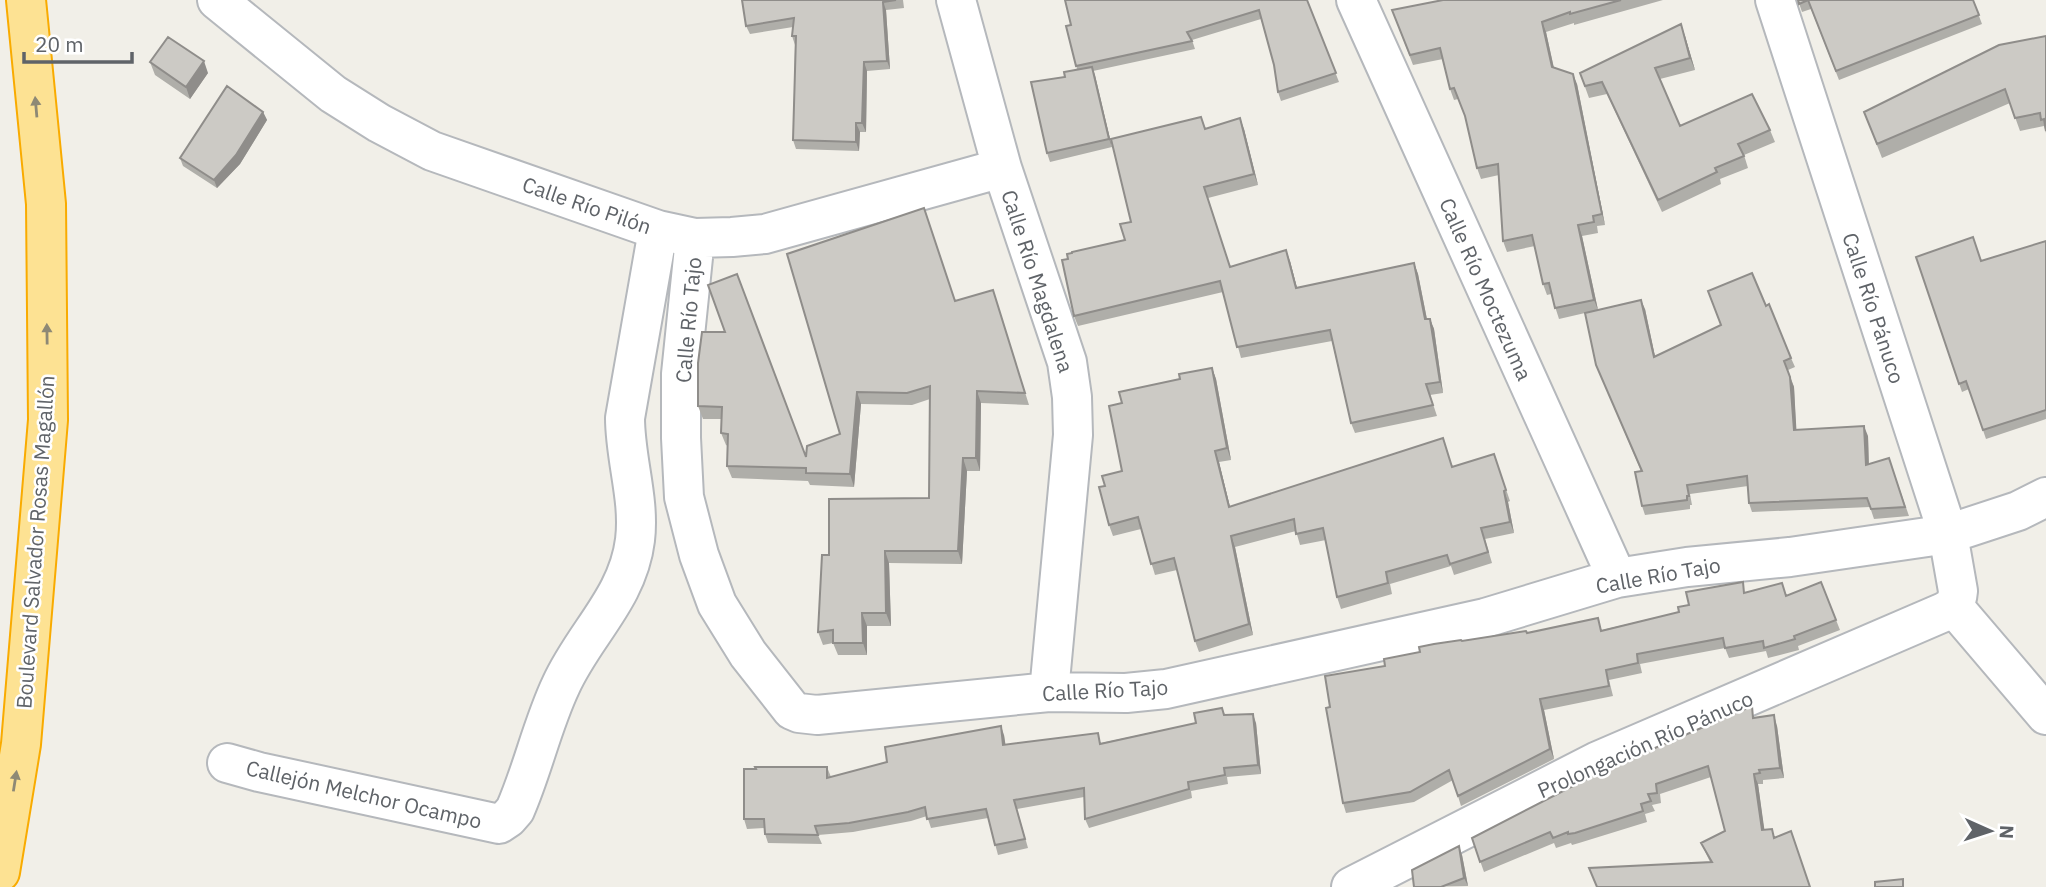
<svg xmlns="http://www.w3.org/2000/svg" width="2046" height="887" font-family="'IBM Plex Sans',sans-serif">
  <rect width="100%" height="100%" fill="#f1efe8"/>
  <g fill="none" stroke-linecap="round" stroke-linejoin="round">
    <defs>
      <path id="minor" d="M217,0L333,94L379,123L432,151L658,230L695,238L732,237L765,234L1002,168
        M956,0L1002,168L1067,362L1072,397L1073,435L1049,692
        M1356,0L1617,578
        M695,238L681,374V438L684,497L699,555L717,604L748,654L792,710L799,713L817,715L1049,692L1126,693L1166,689L1485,618L1617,578L1687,567L1790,557L1948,534L2018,511L2046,497
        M1954,607L2046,715
        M227,763L259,772L499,824L508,818L515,810C533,769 542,725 561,685C584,634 628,598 635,540C640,499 625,459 625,418L658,230
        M1351,887L1598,761L1944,612C1954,607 1957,603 1958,591L1948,534L1775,0"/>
      <path id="highway" d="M0,872L21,744L48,420L46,204L26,0"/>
    </defs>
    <use href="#minor" stroke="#b5b8bc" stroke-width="42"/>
    <use href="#highway" stroke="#f9ab00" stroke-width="42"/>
    <use href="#minor" stroke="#fff" stroke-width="38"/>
    <use href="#highway" stroke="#fde293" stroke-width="38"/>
  </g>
  <path fill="#afaea9" d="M742,0H903L904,8L886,10L890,69L867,71L866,132H860L859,151L796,149L793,140L795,45L792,36L793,27L750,34L746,26Z
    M1307,0L1339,82L1281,101L1278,92L1274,65L1261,19L1192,40L1195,49L1093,71L1112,147L1050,162L1047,153L1065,77L1077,70L1071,25Z
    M1443,0H1663L1574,25V23L1546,32L1554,68L1577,84L1605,225L1597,226L1598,233L1582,236L1598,310L1645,309L1655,356L1766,306L1791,358L1795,367L1788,370L1794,387L1796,430L1868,436L1869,464L1889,458L1909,516L1874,519L1870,507L1752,512L1749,503L1748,486L1690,494L1692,505H1690V509L1645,515L1642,506L1641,471L1596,365L1585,313L1559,319L1551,294L1547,295L1543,284L1535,246L1507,252L1503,241L1499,175L1481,179L1477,168L1466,118L1458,99L1454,100L1450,89L1443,59L1413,65L1392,10Z
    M1798,0H1973L1982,24L1839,80L1811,9L1802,12Z
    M1685,36L1695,70L1660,79L1680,126L1770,130L1775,142L1744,155L1748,168L1720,179L1721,184L1662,212L1607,94L1589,98L1580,73Z
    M2046,36V133L2044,126L2020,131L2010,103L1882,158L1864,112Z
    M150,62L208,73L190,99L155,75Z
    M263,112L267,120L240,164L217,188L183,166L180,158Z
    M1206,129H1244L1258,185L1208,198L1230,267L1290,261L1297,288L1414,263L1418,274L1427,319H1430L1434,329L1443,393L1430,395L1437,416L1355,433L1351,423L1332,341L1241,358L1223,292L1078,326L1074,316L1068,259L1125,240L1131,222Z
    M2046,241V419L1986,439L1969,389L1962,392L1916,257L1981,261Z
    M787,254L956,301L997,303L1029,405L981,403L980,471H967L962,564L889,563L891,626H867V655H838L833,643L823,645L818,632L829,555L929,498L930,399L912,405L861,404L854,487L810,485L808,481L732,478L727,466L728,446L726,445L721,433L722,419H703L698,406V363L806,457L840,434Z
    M1212,368L1216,379L1231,460L1219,462L1230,507L1443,438L1452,467L1494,454L1510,501L1508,502L1514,533L1485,539L1492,563L1454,575L1451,566L1390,584L1392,594L1341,609L1337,597L1326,540L1300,545L1296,531L1235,547L1253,635L1199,652L1195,641L1177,570L1155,575L1141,529L1113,536L1109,525L1105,486L1122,471V403L1180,379Z
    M1821,582L1840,630L1798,646L1799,650L1768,658L1766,651L1729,658L1725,648L1640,664L1642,673L1609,680L1613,696L1544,710L1554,759L1461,806L1453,780L1414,802L1346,813L1343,803L1330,707L1385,666L1420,652L1462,641L1527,633L1602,630L1679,612L1746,593L1787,596Z
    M1222,708L1225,715L1256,723L1261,774L1227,777L1228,784L1191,791L1192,798L1089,828L1085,819L1084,797L1017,809L1028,848L998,855L988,818L931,828L927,816L911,821L853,832L818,835L822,844L768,843L765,834V828L747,829L744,819L827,767L831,777L1004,735L1005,745L1101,743L1196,723Z
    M1756,718L1777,726L1784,778L1763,780V784H1758L1764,830L1775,837L1810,887L1710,862L1701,843L1725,831L1711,777L1660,794L1661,803L1652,805L1655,811L1645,814L1647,822L1579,843L1572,845L1571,843L1556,848L1554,843L1484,872L1472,838Z
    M1462,855L1468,886L1414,887Z"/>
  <path fill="#8f8d8a" d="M883,2L886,10L890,69L887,61Z
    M1542,22L1546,32L1556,78L1552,67Z
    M1681,24L1685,36L1695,70L1690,58Z
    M204,61L208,73L190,99L186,87Z
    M864,62L867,71L866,132L862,123Z
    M1092,67L1095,75L1112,147L1109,139Z
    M1573,74L1577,84L1605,225L1602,214Z
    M263,112L267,120L240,164L217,188L214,180Z
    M1240,118L1244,129L1258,185L1254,174Z
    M856,123L860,132L859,151L856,142Z
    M1578,225L1582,236L1598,310L1594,300Z
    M1286,250L1290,261L1300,299L1296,288Z
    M1414,263L1418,274L1429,330L1425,319Z
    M1641,300L1645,309L1657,366L1654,357Z
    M1430,319L1434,329L1443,393L1440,382Z
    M1212,368L1216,379L1231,460L1227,448Z
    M1790,377L1794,387L1797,440L1794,430Z
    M977,391L981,403L980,471L976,458Z
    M857,392L861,404L854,487L850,474Z
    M1864,426L1868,436L1869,475L1866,465Z
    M1215,451L1219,462L1233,519L1229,507Z
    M963,458L967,471L962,564L958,551Z
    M1504,491L1508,502L1514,533L1510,522Z
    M1231,536L1235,547L1253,635L1249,624Z
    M885,551L889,563L891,626L886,613Z
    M862,613L867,626V655L863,643Z
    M1540,699L1544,710L1554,759L1550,749Z
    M1253,714L1256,723L1261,774L1258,765Z
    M1774,715L1777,726L1784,778L1780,768Z
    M1001,726L1004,735L1007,754L1003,745Z
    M1754,774L1758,784L1766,841L1762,830Z
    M1459,846L1462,855L1468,886L1464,878Z"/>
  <path fill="#cccac5" stroke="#8f8d8a" stroke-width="2" d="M742,0H896L883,2L887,61L864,62L862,123H856V142L793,140L796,36H792L794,18L746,26Z
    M1065,0H1307L1336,73L1278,92L1274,65L1259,10L1187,32L1192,41L1076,66L1066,26L1071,25Z
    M1443,0H1621L1570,14V12L1542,22L1552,67L1573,74L1602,214L1593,216L1594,222L1578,225L1594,300L1555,308L1549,283L1543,284L1532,235L1503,241L1498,164L1477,168L1465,116L1454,88L1450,89L1440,48L1410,55L1392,10Z
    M1798,0H1973L1979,15L1836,71L1808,0L1799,4Z
    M1681,24L1690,58L1655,68L1680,126L1752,94L1770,130L1738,144L1744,156L1715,168L1717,172L1658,200L1602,82L1585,86L1580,73Z
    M2046,36V131L2044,119L2041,120L2040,113L2015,118L2005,89L1877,144L1864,112L1999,45Z
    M168,37L204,61L186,87L150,62Z
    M1092,67L1109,139L1047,153L1031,82L1065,77L1064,72Z
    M227,86L263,112L236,155L214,180L180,158Z
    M1201,117L1205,129L1240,118L1254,174L1204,187L1230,267L1286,250L1296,288L1414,263L1425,319H1430L1440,382L1426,384L1433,405L1351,423L1330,330L1237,347L1220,281L1074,316L1062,260L1068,259L1067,254L1072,253V252L1125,240L1120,224L1131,222L1111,139Z
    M924,208L955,301L993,290L1025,393L977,391L976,458H963L958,551H885L886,613H862L863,643H833V630L818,632L822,555H829V499L929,498L930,386L907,393L857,392L850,474L806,473V468L727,466L728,434L721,433L722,407L698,406V363L702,332H725L708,285L737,274L806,457L807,446L840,434L787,254Z
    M1973,237L1981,261L2046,241V410L1983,430L1966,381L1959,384L1916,257Z
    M1752,273L1766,306L1769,304L1791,358L1784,361L1790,377L1794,430L1864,426L1866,465L1889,458L1905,507L1871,509L1867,498L1749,503L1747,476L1687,485L1689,496H1687V500L1642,506L1635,472L1642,471L1596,365L1585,313L1641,300L1654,357L1721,325L1708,291Z
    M1212,368L1227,448L1215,451L1229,507L1443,438L1452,467L1494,454L1506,490L1504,491L1510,522L1481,528L1488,552L1450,564L1447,555L1386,572L1388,583L1337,597L1323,528L1296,534L1294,519L1231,536L1249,624L1195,641L1174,558L1151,564L1138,517L1109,525L1099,487L1105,486L1102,476L1122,471L1109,406L1122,403L1119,392L1180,379L1179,374Z
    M1743,582L1744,593L1782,583L1786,596L1821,582L1836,620L1794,636L1795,639L1764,648L1763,641L1725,648L1723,638L1637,654L1638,663L1606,670L1609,686L1540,699L1550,749L1458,796L1449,770L1410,792L1343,803L1326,708L1330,707L1325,676L1385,666L1384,659L1420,652L1419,647L1434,644L1461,640L1462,641L1526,631L1527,633L1598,618L1601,631L1679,612L1678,607L1689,605L1686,592Z
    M1752,706L1753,718L1774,715L1780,768L1759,770L1760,773L1754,774L1762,830L1772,829L1774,838L1791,831L1810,887H1597L1589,868L1712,862L1701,843L1725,831L1708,766L1656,784L1657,793L1648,794L1651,801L1641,804L1643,811L1575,833L1568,834V832L1553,838L1550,832L1480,862L1472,838L1604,770Z
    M1222,708L1224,715L1253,714L1258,765L1224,768L1225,775L1188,782L1189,789L1085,819L1084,788L1014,800L1025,839L995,845L986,809L927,819L925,807L908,812L849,823L815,826L818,835L765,834L764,819H744V769H756L755,767H827V778L887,762L885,747L1001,726L1003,745L1098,733L1100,744L1196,723L1194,713Z
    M1459,846L1464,878L1441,887H1414L1412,870Z
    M1903,879V887H1875V882Z"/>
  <defs><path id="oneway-solid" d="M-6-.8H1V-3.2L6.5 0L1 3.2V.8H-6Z" transform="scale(1.75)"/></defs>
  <g fill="#8e8975">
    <use href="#oneway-solid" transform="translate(36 107) rotate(-95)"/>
    <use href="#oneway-solid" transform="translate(47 334) rotate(-91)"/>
    <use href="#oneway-solid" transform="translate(15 781) rotate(-81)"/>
  </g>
  <g text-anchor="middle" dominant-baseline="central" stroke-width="5" stroke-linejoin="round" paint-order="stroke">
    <g font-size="21" fill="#5f6368" stroke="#fff">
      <text transform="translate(587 205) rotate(19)">Calle Río Pilón</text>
      <text transform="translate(1038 281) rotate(72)">Calle Río Magdalena</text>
      <text transform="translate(1486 289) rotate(66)">Calle Río Moctezuma</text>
      <text transform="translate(1874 308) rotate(72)">Calle Río Pánuco</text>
      <text transform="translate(688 320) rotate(-85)">Calle Río Tajo</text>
      <text transform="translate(35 542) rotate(-86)">Boulevard Salvador Rosas Magallón</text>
      <text transform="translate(1658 575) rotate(-10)">Calle Río Tajo</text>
      <text transform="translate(1105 690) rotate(-3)">Calle Río Tajo</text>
      <text transform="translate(1645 744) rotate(-24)">Prolongación Río Pánuco</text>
      <text transform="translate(364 794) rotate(13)">Callejón Melchor Ocampo</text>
    </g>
  </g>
  <g transform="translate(1990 831) rotate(93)" stroke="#ffffff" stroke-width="5" paint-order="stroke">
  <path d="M0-5L12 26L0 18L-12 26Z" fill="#5f6368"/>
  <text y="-10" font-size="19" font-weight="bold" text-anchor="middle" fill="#5f6368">N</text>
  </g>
  <path d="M24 52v10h108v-10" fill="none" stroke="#5f6368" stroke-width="3.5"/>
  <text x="35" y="52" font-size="21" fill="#5f6368" stroke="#ffffff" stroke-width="5" paint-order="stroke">20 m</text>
</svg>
